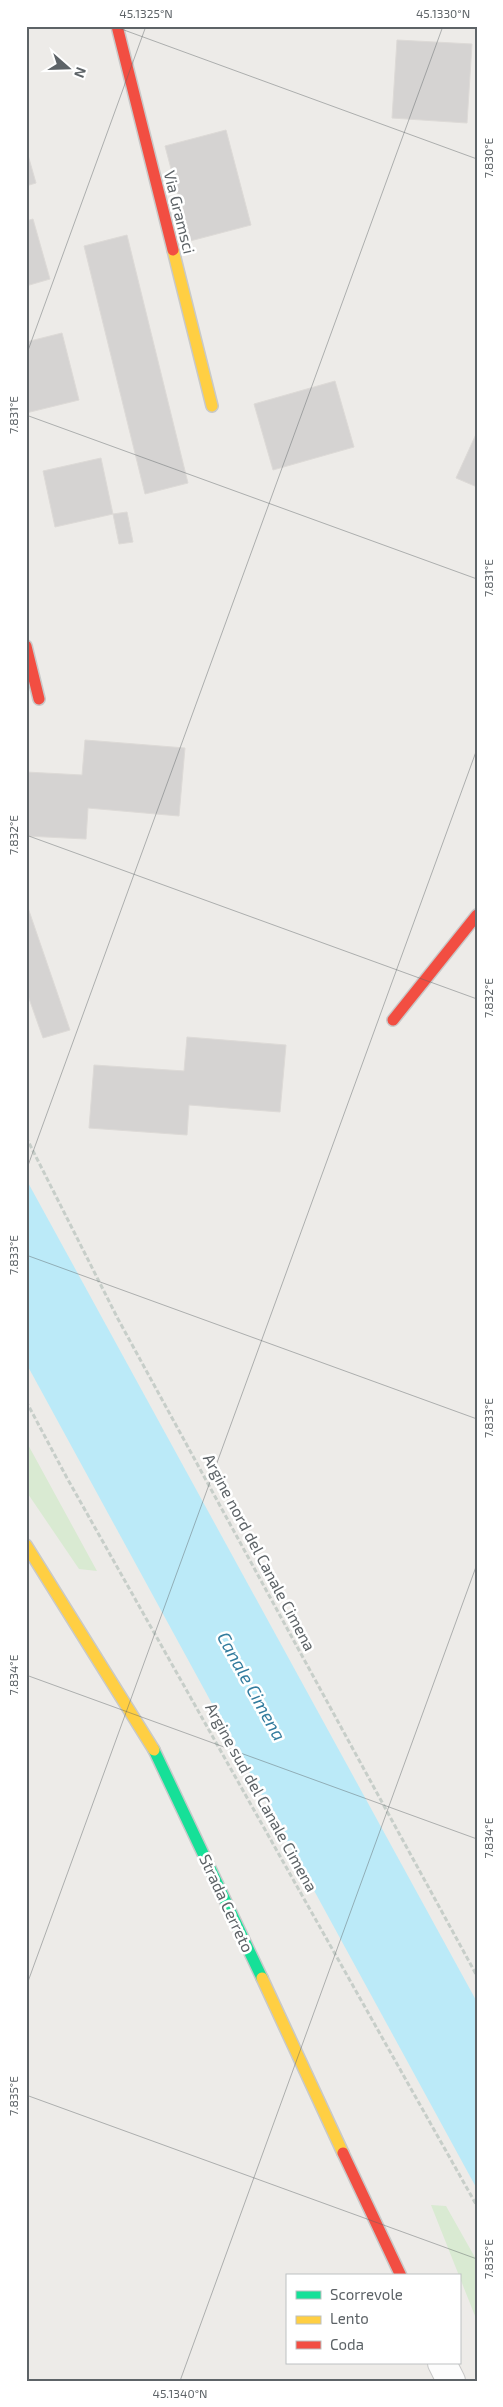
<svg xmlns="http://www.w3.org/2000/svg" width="503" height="2407" font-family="'Exo 2',sans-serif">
  <rect width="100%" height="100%" fill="#edebe8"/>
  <path fill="#d9ead2" d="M26,1441L97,1571L79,1569L26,1491Z
    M431,2205L446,2206L477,2261V2321Z"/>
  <path fill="#bbeaf8" d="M26,1179L477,2002V2189L26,1363Z"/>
  <path fill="#d5d3d2" stroke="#dddad7" d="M397,40L472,44L467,123L392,118Z
    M226,130L251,225L190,241L165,146Z
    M26,148L36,183L26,186Z
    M33,219L50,279L26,286V221Z
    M127,235L188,483L145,494L84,246Z
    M62,333L79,400L26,413V342Z
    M335,381L354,447L273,470L254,404Z
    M477,432V487L456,478Z
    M101,458L113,514L55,527L43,471Z
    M127,512L133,542L119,544L113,514Z
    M85,740L185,748L179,816L88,808L86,839L26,836V772L82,775Z
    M26,902L70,1030L43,1038L26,990Z
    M187,1037L286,1045L280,1112L189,1105L187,1135L89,1128L94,1065L184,1071Z"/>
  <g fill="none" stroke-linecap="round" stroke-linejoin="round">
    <defs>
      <path id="street" d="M442,2363L451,2381"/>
      <path id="fast" d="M154,1750L262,1978"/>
      <path id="slow" d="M173,250L212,406
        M26,1545L154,1750
        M262,1978L343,2153"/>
      <path id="jam" d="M117,26L173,250
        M26,646L39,699
        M393,1020L477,915
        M343,2153L401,2276"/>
    </defs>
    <use href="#street" stroke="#c9c9c9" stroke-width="30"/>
    <use href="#fast" stroke="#c8c9c9" stroke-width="14"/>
    <use href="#slow" stroke="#c8c9c9" stroke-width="14"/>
    <use href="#jam" stroke="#c8c9c9" stroke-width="14"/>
    <path stroke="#c7cec9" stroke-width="3" stroke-dasharray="5 2.5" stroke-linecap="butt" d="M26,1137L118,1319L477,1976
      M26,1401L67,1478L477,2206"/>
    <use href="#street" stroke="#fcfcfc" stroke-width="28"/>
    <use href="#fast" stroke="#16e098" stroke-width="11"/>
    <use href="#slow" stroke="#ffcf43" stroke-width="11"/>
    <use href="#jam" stroke="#f24e42" stroke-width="11"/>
  </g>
  <path fill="none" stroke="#5d6367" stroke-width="1" stroke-opacity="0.45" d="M113,26L477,159M26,356L146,26M26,415L477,579M26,835L477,999M26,1171L443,26M26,1255L477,1419M26,1675L477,1839M26,1987L477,749M26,2095L477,2259M180,2381L477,1564M476,2381L477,2380"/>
  <g text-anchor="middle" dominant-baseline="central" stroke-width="5" stroke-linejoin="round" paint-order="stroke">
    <g font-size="16" fill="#5d6367" stroke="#fff">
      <text transform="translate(180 212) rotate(76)">Via Gramsci</text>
      <text transform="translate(260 1552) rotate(62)">Argine nord del Canale Cimena</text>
      <text transform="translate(262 1797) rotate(61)">Argine sud del Canale Cimena</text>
      <text transform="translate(227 1903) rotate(65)">Strada Cerreto</text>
    </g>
    <g font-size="18" font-style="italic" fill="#337c9e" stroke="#fff">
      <text transform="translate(252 1686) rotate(61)">Canale Cimena</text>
    </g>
  </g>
  <rect width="503" height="2407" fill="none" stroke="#ffffff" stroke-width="55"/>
  <rect x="286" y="2274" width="175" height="90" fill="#ffffff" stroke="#bec1c2"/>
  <rect x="296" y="2291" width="25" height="8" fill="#16e098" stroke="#bec1c2"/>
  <text x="330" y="2300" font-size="15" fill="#5d6367">Scorrevole</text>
  <rect x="296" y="2316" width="25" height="8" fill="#ffcf43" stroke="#bec1c2"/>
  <text x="330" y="2324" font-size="15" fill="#5d6367">Lento</text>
  <rect x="296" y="2341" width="25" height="8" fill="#f24e42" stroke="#bec1c2"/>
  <text x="330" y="2350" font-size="15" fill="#5d6367">Coda</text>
  <g transform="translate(68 68) rotate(110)" stroke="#ffffff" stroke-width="4" paint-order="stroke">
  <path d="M0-4L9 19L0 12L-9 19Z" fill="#5d6367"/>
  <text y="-8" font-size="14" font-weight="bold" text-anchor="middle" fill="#5d6367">N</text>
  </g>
  <rect x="28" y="28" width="448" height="2352" fill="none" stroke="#5d6367" stroke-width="2"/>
  <g font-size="12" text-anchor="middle" fill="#5d6367">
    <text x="146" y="18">45.1325°N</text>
    <text x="443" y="18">45.1330°N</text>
    <text transform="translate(489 158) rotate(-90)" y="4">7.830°E</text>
    <text transform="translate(14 415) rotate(-90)" y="4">7.831°E</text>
    <text transform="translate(489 578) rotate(-90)" y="4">7.831°E</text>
    <text transform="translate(14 835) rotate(-90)" y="4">7.832°E</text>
    <text transform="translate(489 998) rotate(-90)" y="4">7.832°E</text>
    <text transform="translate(14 1255) rotate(-90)" y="4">7.833°E</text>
    <text transform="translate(489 1418) rotate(-90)" y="4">7.833°E</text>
    <text transform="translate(14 1675) rotate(-90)" y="4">7.834°E</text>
    <text transform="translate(489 1838) rotate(-90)" y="4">7.834°E</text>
    <text transform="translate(14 2096) rotate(-90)" y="4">7.835°E</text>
    <text transform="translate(489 2259) rotate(-90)" y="4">7.835°E</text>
    <text x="180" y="2398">45.1340°N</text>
  </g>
</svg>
